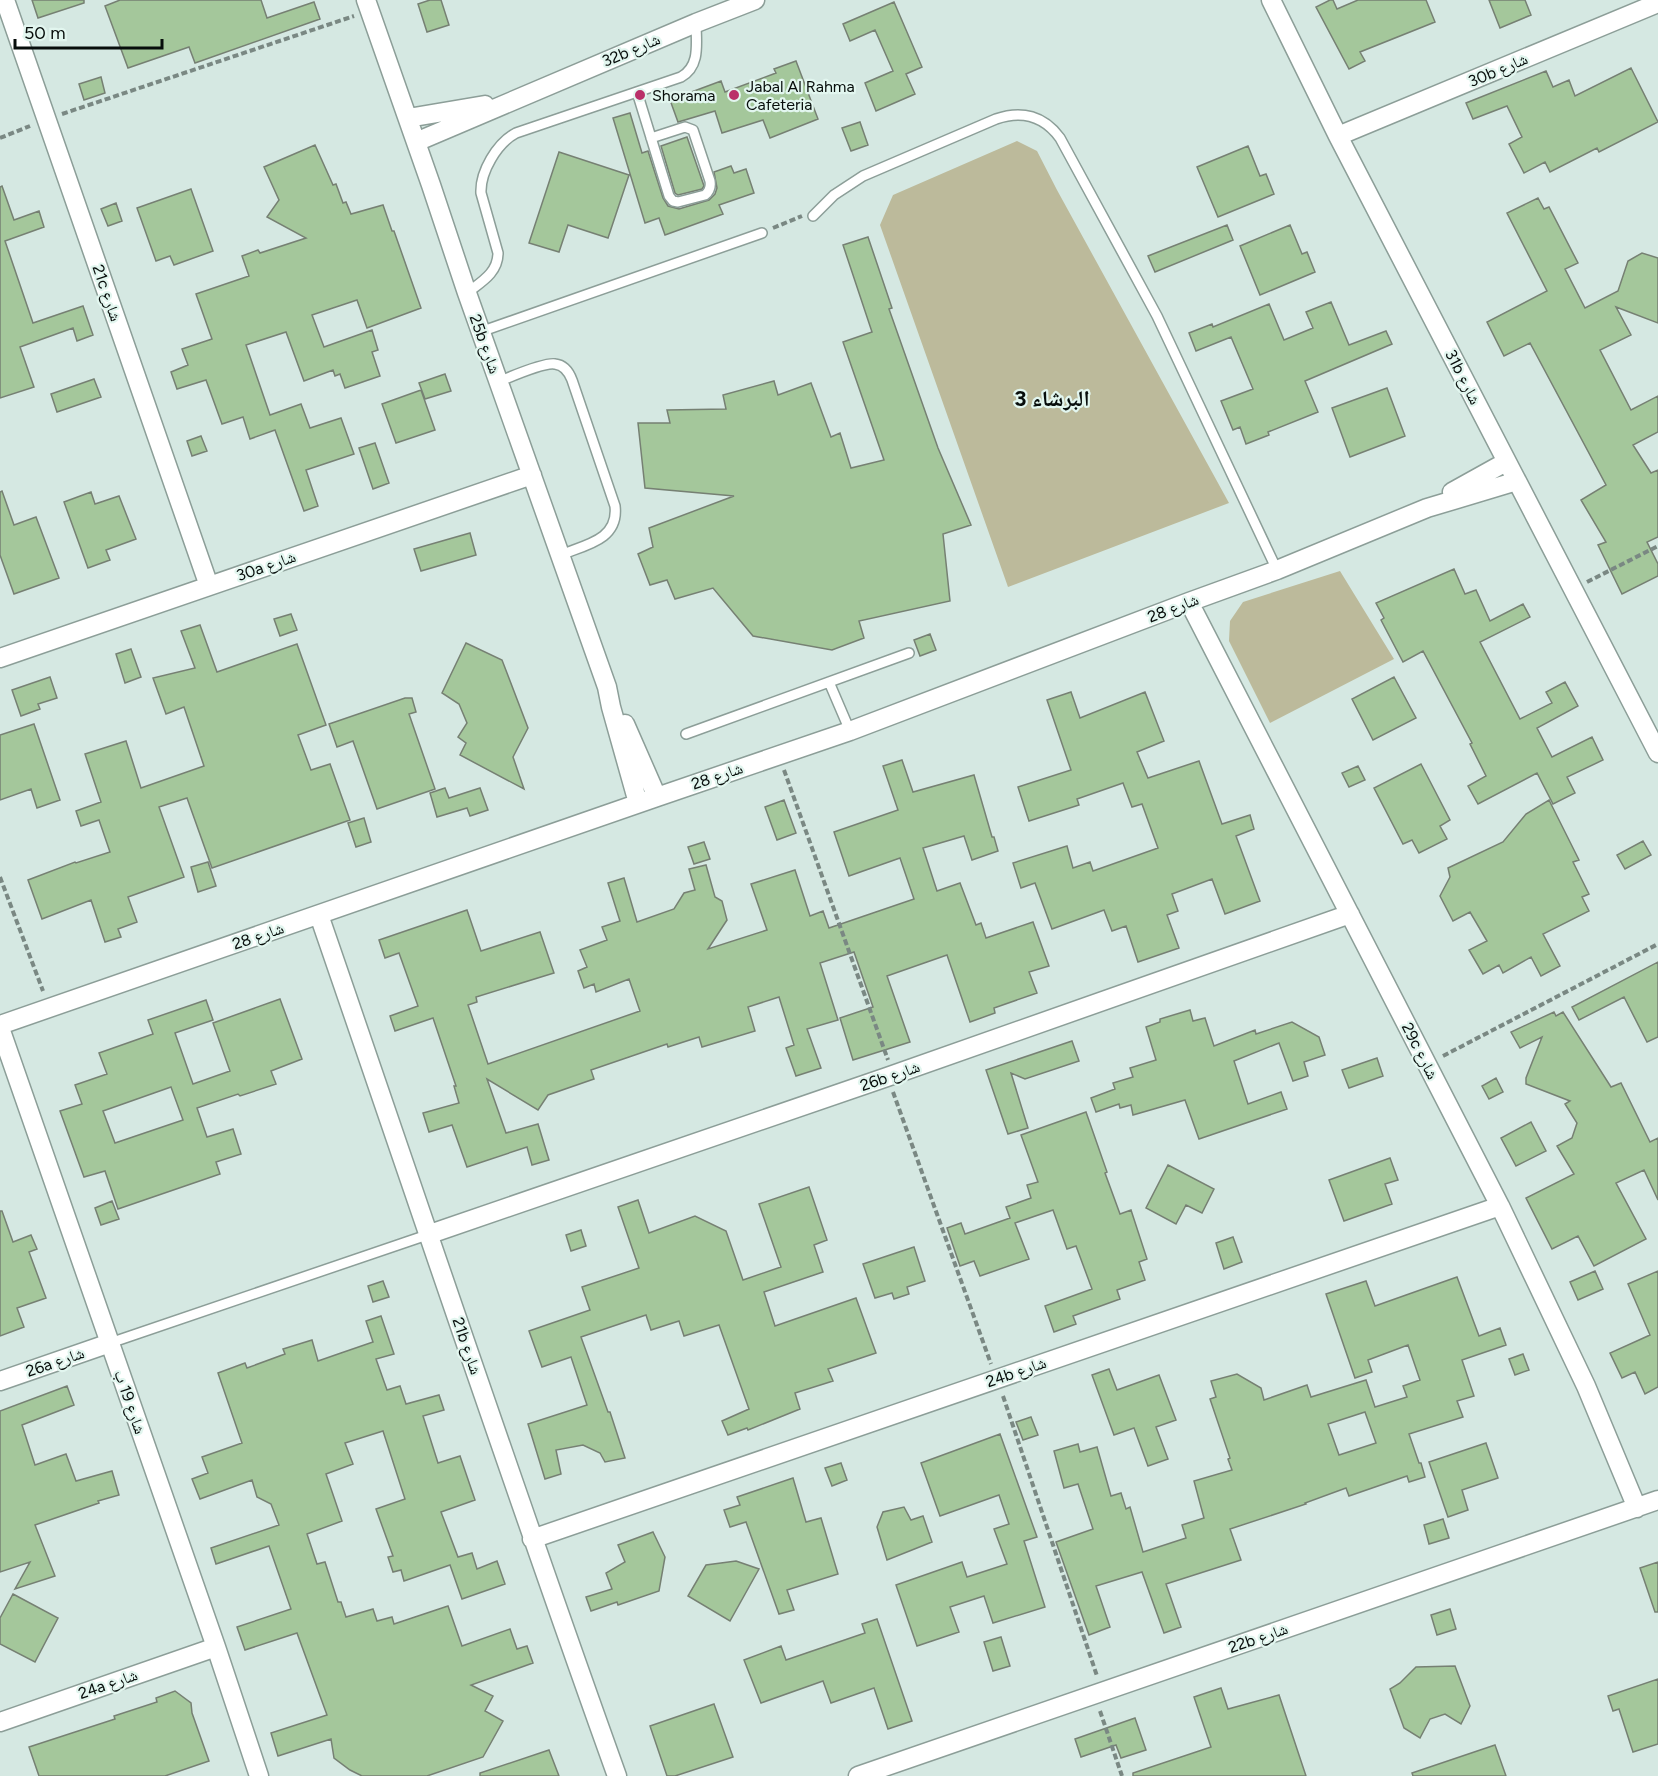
<svg xmlns="http://www.w3.org/2000/svg" width="1658" height="1776" font-family="Figtree,'Noto Naskh Arabic',sans-serif">
  <rect width="100%" height="100%" fill="#d5e8e2"/>
  <path fill="#bcba9b" d="M1017,141L1037,151L1057,190L1229,503L1008,587L880,225L893,195Z
    M1340,571L1394,659L1270,723L1229,641L1230,621L1243,602Z"/>
  <path fill="#a4c79b" stroke="#768073" stroke-width="1.5" fill-rule="evenodd" d="M32,0H84V3L38,18Z
    M120,0H261L267,18L314,2L320,19L195,63L189,47L128,68L105,6Z
    M430,0H441L449,25L427,32L418,4Z
    M1330,0H1333L1337,9L1358,0H1426L1435,22L1360,52L1365,61L1349,69L1316,7Z
    M1489,0H1525L1531,15L1500,28Z
    M894,2L922,67L906,74L915,94L876,111L865,83L893,71L875,30L850,41L843,24Z
    M796,61L818,119L770,138L763,120L722,133L715,111L678,122L670,100L721,81L725,92L776,73L774,69Z
    M1631,68L1658,122L1599,152L1597,148L1550,172L1545,162L1524,173L1509,144L1522,137L1507,106L1473,119L1466,103L1546,71L1553,87L1569,80L1575,96Z
    M101,77L105,93L84,100L79,84Z
    M630,113L642,153L648,151L663,198L668,206L679,209L709,200L715,194L717,188L714,172L731,166L734,173L746,169L754,193L719,205L723,214L665,235L659,218L645,223L613,118Z
    M860,122L868,145L851,151L842,128Z
    M687,137L704,186L702,189L678,195L675,193L661,146Z
    M315,145L333,185L336,184L343,203L346,202L351,214L383,205L392,231H394L421,308L367,328L357,300L312,315L324,347L372,330L378,350L372,352L380,376L345,388L340,374L335,376L333,370L304,381L286,332L246,345L270,415L301,404L310,428L341,418L354,454L306,470L318,506L304,511L275,430L250,439L243,417L222,424L206,380L177,389L171,372L188,365L182,349L212,339L196,294L249,276L242,256L258,250L260,253L306,238L267,217L279,200L264,167Z
    M1248,146L1260,176L1266,174L1274,194L1218,217L1197,167Z
    M559,152L629,175L608,238L568,225L559,252L529,243Z
    M2,186L14,220L39,211L44,227L5,241L33,323L83,306L93,335L77,341L73,328L20,347L34,387L0,398V187Z
    M191,189L213,251L174,265L170,256L156,261L137,208Z
    M1538,198L1544,209L1549,207L1578,263L1565,269L1585,308L1618,291L1628,261L1642,253L1658,258V323L1616,307L1631,335L1600,350L1631,410L1658,396V432L1633,445L1651,473L1658,470V537L1647,542L1658,564V576L1622,594L1598,545L1606,542L1581,500L1606,485L1530,343L1504,356L1487,322L1547,291L1507,213Z
    M116,203L122,221L108,226L101,209Z
    M1227,225L1233,240L1155,272L1148,256Z
    M1290,225L1302,254L1307,252L1315,272L1260,295L1240,246Z
    M868,237L892,308L889,309L938,448L971,525L943,534L950,601L859,621L864,638L832,650L753,636L713,588L675,599L667,580L650,585L638,554L653,547L649,528L734,496L645,488L638,423H670L667,410L726,409L723,395L774,381L778,395L811,383L831,437L840,433L851,468L884,460L843,342L872,332L843,245Z
    M1331,302L1349,345L1386,331L1392,344L1305,381L1318,412L1268,432L1269,435L1246,444L1240,427L1233,430L1221,401L1253,389L1231,337L1196,351L1189,333L1212,324L1213,327L1269,304L1284,340L1313,328L1306,312Z
    M445,374L451,391L425,399L419,383Z
    M94,379L101,397L57,412L51,394Z
    M1387,388L1405,436L1350,457L1332,408Z
    M421,390L435,430L396,443L382,404Z
    M201,436L207,451L192,456L187,441Z
    M375,443L389,483L373,489L359,448Z
    M2,491L14,525L36,517L59,578L14,594L0,555V492Z
    M91,492L95,504L119,496L136,539L106,550L110,560L88,568L64,502Z
    M470,533L476,555L421,571L414,549Z
    M1454,569L1465,594L1476,590L1490,621L1523,604L1530,617L1480,642L1520,719L1552,703L1546,692L1565,682L1578,706L1537,728L1552,757L1592,737L1603,760L1567,777L1575,793L1553,804L1537,773L1478,804L1468,786L1486,776L1470,744L1472,743L1423,651L1403,662L1381,620L1384,618L1376,603Z
    M291,614L297,630L280,636L274,619Z
    M200,625L217,672L297,644L326,725L298,735L311,770L330,764L350,820L212,868L187,798L159,807L184,877L128,897L137,922L118,929L121,937L105,942L91,900L42,919L28,880L75,862L76,863L110,852L99,820L81,826L76,811L101,802L85,754L126,741L141,788L204,766L184,707L166,714L153,678L195,668L181,631Z
    M930,634L936,650L920,656L914,640Z
    M466,643L502,660L528,728L513,757L524,789L460,755L466,743L458,737L467,723L459,704L442,693Z
    M131,649L141,677L125,683L116,654Z
    M50,677L57,698L38,704L40,709L21,716L12,690Z
    M1394,677L1416,718L1373,740L1352,699Z
    M1071,692L1080,718L1145,692L1164,741L1137,752L1148,778L1199,761L1222,824L1250,815L1254,829L1236,836L1260,901L1225,914L1212,879L1172,894L1178,911L1167,915L1179,948L1138,962L1126,926L1112,931L1104,910L1052,929L1035,883L1021,888L1013,863L1067,846L1073,868L1090,862L1093,871L1158,848L1142,804L1132,807L1123,783L1077,799L1079,805L1029,821L1018,787L1071,770L1047,700Z
    M405,698H412L416,712L409,714L435,789L377,809L353,741L337,747L329,724Z
    M34,724L60,800L37,808L31,789L0,800V735Z
    M902,760L913,792L974,775L992,837H994L998,851L972,860L964,836L923,848L937,891L960,883L976,925L981,923L986,938L1033,922L1049,966L1029,972L1037,993L994,1008L995,1013L970,1022L947,955L887,976L910,1042L853,1060L840,1018L873,1007L854,952L820,963L838,1020L807,1029L821,1068L796,1076L786,1048L794,1045L779,997L748,1007L755,1031L702,1047L699,1037L668,1047L667,1044L591,1070L594,1079L548,1095L538,1110L487,1079L506,1133L538,1124L549,1160L532,1165L527,1147L467,1167L452,1125L429,1132L423,1113L459,1103L454,1086H456L433,1018L395,1031L390,1016L418,1006L399,953L385,958L379,940L467,910L481,951L540,932L554,973L476,997L477,1002L468,1005L488,1064L640,1011L629,979L596,992L594,984L584,988L578,971L587,967L580,950L607,940L602,927L620,921L608,883L624,878L637,922L674,909L684,893L695,890L689,869L706,865L715,897L722,901L727,920L708,949L767,930L751,884L795,870L810,916L823,911L829,928L914,899L900,858L849,876L834,832L898,810L883,766Z
    M1421,764L1450,820L1440,826L1447,839L1419,853L1412,840L1403,844L1374,788Z
    M1358,766L1365,780L1349,787L1342,773Z
    M445,788L449,798L480,788L488,810L470,816L467,808L437,817L430,793Z
    M784,800L796,833L777,840L765,807Z
    M1549,800L1579,860L1573,862L1589,894L1582,897L1589,911L1543,934L1560,966L1541,976L1531,957L1503,973L1499,965L1483,974L1469,950L1487,941L1470,912L1453,921L1440,896L1450,877L1448,868L1503,842L1526,814Z
    M364,818L371,842L356,847L348,823Z
    M1643,841L1651,855L1625,869L1617,855Z
    M704,842L710,859L694,864L688,847Z
    M208,862L216,886L198,892L191,867Z
    M1658,962V1037L1647,1042L1624,997L1579,1020L1572,1007Z
    M280,999L302,1059L271,1071L276,1084L240,1096L238,1094L197,1108L207,1137L233,1129L241,1154L216,1162L220,1174L118,1209L105,1171L84,1177L60,1111L82,1104L75,1085L107,1074L99,1053L153,1034L148,1020L206,1000L213,1020L175,1033L193,1084L230,1071L213,1023ZM171,1087L183,1120L115,1143L103,1111Z
    M1190,1010L1193,1021L1205,1018L1214,1046L1255,1030L1256,1034L1292,1022L1319,1037L1325,1055L1304,1062L1308,1076L1293,1081L1279,1043L1234,1061L1248,1104L1281,1092L1287,1109L1199,1139L1185,1100L1133,1115L1131,1105L1120,1108L1119,1104L1096,1112L1091,1098L1115,1089L1113,1083L1133,1077L1130,1068L1156,1060L1146,1027L1160,1022V1019Z
    M1554,1012L1556,1016L1563,1012L1611,1087L1621,1083L1650,1142L1658,1138V1200L1644,1170L1616,1183L1646,1239L1594,1266L1578,1236L1552,1249L1526,1198L1574,1174L1557,1146L1572,1138L1577,1123L1565,1104L1570,1101L1526,1084V1078L1542,1037L1520,1048L1511,1032Z
    M1072,1041L1079,1061L1025,1079L1011,1073L1028,1128L1008,1134L986,1070Z
    M1377,1058L1383,1076L1349,1088L1342,1070Z
    M1496,1078L1503,1092L1489,1099L1482,1086Z
    M1086,1112L1107,1172L1105,1173L1120,1214L1131,1210L1147,1259L1139,1262L1145,1280L1117,1290L1120,1299L1073,1316L1076,1324L1054,1332L1045,1306L1092,1289L1076,1246L1067,1249L1053,1210L1015,1223L1029,1259L980,1276L974,1261L960,1266L947,1228L961,1223L965,1234L1010,1218L1006,1207L1031,1198L1027,1185L1038,1182L1021,1135Z
    M1531,1122L1546,1151L1516,1166L1501,1138Z
    M1390,1158L1398,1180L1385,1184L1392,1204L1344,1221L1329,1180Z
    M1168,1165L1214,1189L1202,1213L1186,1205L1176,1224L1146,1208Z
    M809,1187L827,1240L814,1245L823,1272L764,1292L775,1326L856,1298L876,1353L828,1369L833,1381L795,1393L800,1409L748,1430L747,1428L728,1435L722,1421L749,1409L719,1325L684,1336L679,1321L651,1330L646,1315L581,1337L608,1412H610L625,1458L605,1462L600,1453L583,1445L556,1450L561,1474L545,1479L528,1424L587,1405L571,1357L542,1367L529,1331L590,1310L582,1287L639,1268L618,1207L638,1200L649,1233L695,1216L726,1231L743,1280L781,1267L759,1204Z
    M112,1201L119,1219L101,1225L95,1208Z
    M0,1211H2L13,1242L31,1235L37,1249L29,1252L46,1298L17,1308L24,1327L0,1336Z
    M581,1230L586,1246L571,1251L566,1235Z
    M1233,1237L1242,1262L1224,1269L1216,1243Z
    M914,1247L925,1281L907,1287L909,1294L894,1299L892,1293L875,1298L863,1264Z
    M1595,1271L1603,1289L1578,1300L1570,1282Z
    M1658,1271V1387L1645,1394L1635,1372L1622,1378L1610,1353L1650,1335L1628,1284Z
    M1457,1277L1479,1336L1500,1328L1506,1345L1462,1360L1474,1396L1457,1401L1463,1417L1409,1434L1419,1463H1421L1425,1477L1409,1482L1407,1476L1349,1496L1346,1488L1305,1503L1306,1504L1230,1529L1241,1560L1166,1584L1181,1627L1164,1633L1142,1572L1096,1586L1110,1627L1089,1635L1056,1542L1093,1529L1078,1484L1064,1488L1054,1451L1078,1444L1080,1452L1097,1447L1111,1496L1121,1493L1126,1509L1130,1507L1143,1552L1186,1538L1182,1525L1204,1518L1194,1481L1232,1470L1228,1459L1230,1458L1210,1399L1216,1397L1211,1381L1237,1374L1261,1388L1264,1400L1307,1385L1311,1397L1366,1380L1375,1407L1407,1397L1403,1386L1420,1380L1408,1345L1368,1360L1372,1372L1355,1378L1326,1294L1366,1281L1375,1306ZM1365,1412L1376,1443L1339,1455L1328,1424Z
    M383,1281L389,1297L373,1302L368,1286Z
    M381,1316L394,1354L376,1359L387,1390L400,1386L406,1404L439,1395L444,1410L423,1416L438,1463L460,1456L475,1500L441,1512L458,1557L472,1553L477,1569L497,1561L505,1584L462,1599L450,1565L404,1581L401,1570L393,1572L388,1557L393,1556L376,1509L405,1499L383,1431L345,1443L353,1464L326,1474L342,1521L307,1534L317,1564L325,1562L338,1602H341L346,1617L373,1609L377,1621L392,1617L394,1624L448,1606L462,1646L510,1629L517,1649L527,1646L533,1663L471,1685L493,1696L485,1711L503,1721L483,1757L427,1776H362L350,1770L334,1758L331,1739L278,1756L271,1733L327,1715L297,1633L245,1650L237,1627L291,1609L269,1546L216,1564L211,1548L279,1525L271,1504L257,1497L252,1480L200,1499L192,1479L208,1473L202,1457L242,1443L218,1373L245,1363L247,1368L285,1354L283,1349L312,1340L318,1361L341,1353L373,1342L366,1321Z
    M1523,1354L1529,1370L1515,1375L1509,1359Z
    M1109,1369L1117,1390L1159,1375L1176,1420L1156,1427L1168,1459L1148,1466L1134,1428L1114,1435L1092,1375Z
    M67,1386L74,1405L22,1425L35,1465L66,1454L76,1481L112,1471L119,1495L98,1501L99,1503L35,1525L55,1576L15,1589L30,1562L0,1572V1411Z
    M1031,1417L1038,1435L1023,1440L1016,1422Z
    M1000,1434L1037,1537L1024,1541L1045,1607L993,1623L984,1596L950,1607L959,1632L917,1646L896,1585L962,1562L967,1577L1007,1564L994,1529L1009,1524L999,1495L940,1516L921,1463Z
    M1486,1443L1498,1478L1462,1490L1468,1510L1448,1517L1429,1462Z
    M841,1463L847,1480L832,1486L825,1468Z
    M793,1478L806,1522L821,1518L838,1574L787,1590L794,1610L779,1614L746,1522L730,1527L724,1510L740,1505L737,1497Z
    M904,1507L911,1520L923,1516L932,1542L887,1560L877,1527L883,1512Z
    M1443,1519L1449,1538L1429,1544L1424,1525Z
    M653,1532L665,1557L659,1591L618,1605L617,1602L591,1611L586,1597L612,1589L606,1573L625,1562L618,1545Z
    M736,1561L759,1569L730,1621L688,1596L706,1565Z
    M1658,1562V1612H1655L1640,1568Z
    M13,1594L58,1618L35,1662L0,1644V1618Z
    M1450,1609L1456,1629L1437,1635L1431,1615Z
    M877,1619L912,1721L888,1729L874,1688L831,1703L823,1681L761,1703L744,1660L781,1646L786,1660L865,1633L862,1624Z
    M1001,1637L1010,1666L993,1671L984,1642Z
    M1455,1666L1470,1706L1461,1724L1445,1714L1430,1719L1420,1738L1404,1728L1390,1689L1400,1683L1416,1667Z
    M1658,1679V1744L1633,1752L1619,1709L1613,1711L1608,1696Z
    M1221,1688L1228,1709L1279,1695L1306,1776H1133V1773L1211,1747L1194,1697Z
    M175,1691L191,1703L192,1713L209,1761L165,1776H39L29,1747L115,1719L114,1716L157,1702L156,1698Z
    M714,1704L733,1757L675,1776H667L650,1726Z
    M1135,1718L1146,1750L1121,1758L1116,1745L1081,1757L1075,1739Z
    M1495,1745L1506,1776H1413L1412,1773Z
    M549,1750L559,1776H480V1773Z"/>
  <g fill="none" stroke-linecap="round" stroke-linejoin="round">
    <defs>
      <path id="service" d="M637,92L669,196L673,201L678,202L705,195C710,191 711,187 710,181L693,130L685,127L651,138
        M813,216L834,195L863,176L996,119C1022,110 1044,116 1060,138L1157,316L1277,570
        M467,293C481,282 498,273 498,253L481,193C480,172 497,143 516,133L681,77C701,66 696,42 696,23
        M480,332L762,233
        M498,382C510,377 544,362 555,364C564,365 569,372 572,380L615,506C619,540 585,545 560,555
        M829,682L850,731
        M686,734L909,653
        M110,1343L430,1234"/>
      <path id="minor" d="M5,0L209,586
        M366,0L431,185L467,293L607,687L611,707L638,803
        M1271,0L1338,136L1658,753
        M408,118L485,105
        M1338,136L1658,3
        M416,142L696,23L755,0
        M1452,492L1506,462
        M1189,602L1500,1206L1586,1386L1637,1508
        M0,658L532,475
        M625,724L657,797
        M319,915C418,1202 514,1490 617,1776
        M0,1025L657,797L850,731L1189,602L1277,570L1427,508L1517,481
        M0,1028L216,1647L259,1776
        M430,1234L887,1077L1350,914
        M0,1381L110,1343
        M532,1539L1500,1206
        M0,1722L216,1647
        M858,1776L1658,1500"/>
    </defs>
    <use href="#service" stroke="#8c9e98" stroke-width="12"/>
    <use href="#minor" stroke="#8c9e98" stroke-width="21"/>
    <path stroke="#7a8883" stroke-width="4" stroke-dasharray="6 3" stroke-linecap="butt" d="M62,114L354,16
      M0,138L30,126
      M773,228L802,216
      M1587,582L1658,546
      M784,770L888,1060
      M0,877L43,991
      M1443,1056L1658,944
      M893,1092L991,1364
      M1003,1396L1097,1676
      M1100,1711L1122,1776"/>
    <use href="#service" stroke="#fff" stroke-width="9"/>
    <use href="#minor" stroke="#fff" stroke-width="18"/>
  </g>
  <g fill="#ba3069" stroke="#e2f6ef" stroke-width="2">
    <circle cx="640" cy="95" r="6"/>
    <circle cx="734" cy="95" r="6"/>
  </g>
  <g text-anchor="middle" dominant-baseline="central" stroke-width="4.5" stroke-linejoin="round" paint-order="stroke">
    <g font-size="16" fill="#070d0b" stroke="#e2f6ef">
      <text transform="translate(631 50) rotate(-23)">32b شارع</text>
      <text transform="translate(1498 70) rotate(-23)">30b شارع</text>
      <text transform="translate(107 293) rotate(71)">21c شارع</text>
      <text transform="translate(485 344) rotate(70)">25b شارع</text>
      <text transform="translate(1463 377) rotate(63)">31b شارع</text>
      <text transform="translate(266 566) rotate(-19)">30a شارع</text>
      <text transform="translate(1173 608) rotate(-21)">شارع 28</text>
      <text transform="translate(717 776) rotate(-19)">شارع 28</text>
      <text transform="translate(258 936) rotate(-19)">شارع 28</text>
      <text transform="translate(1420 1051) rotate(63)">29c شارع</text>
      <text transform="translate(890 1076) rotate(-19)">26b شارع</text>
      <text transform="translate(467 1346) rotate(71)">21b شارع</text>
      <text transform="translate(55 1362) rotate(-19)">26a شارع</text>
      <text transform="translate(1016 1372) rotate(-19)">24b شارع</text>
      <text transform="translate(130 1402) rotate(71)">شارع 19 ب</text>
      <text transform="translate(1258 1638) rotate(-19)">22b شارع</text>
      <text transform="translate(108 1684) rotate(-19)">24a شارع</text>
    </g>
    <g font-size="16" fill="#070d0b" stroke="#e2f6ef" text-anchor="start">
      <text x="746" y="86">Jabal Al Rahma<tspan x="746" dy="18">Cafeteria</tspan></text>
      <text x="652" y="95">Shorama</text>
    </g>
    <g font-size="22" font-weight="bold" fill="#070d0b" stroke="#e2f6ef">
      <text x="1052" y="398">البرشاء 3</text>
    </g>
  </g>
  <path d="M15 39v9h147v-9" fill="none" stroke="#070d0b" stroke-width="3"/>
  <text x="24" y="39" font-size="18" fill="#070d0b" stroke="#e2f6ef" stroke-width="4.5" paint-order="stroke">50 m</text>
</svg>
